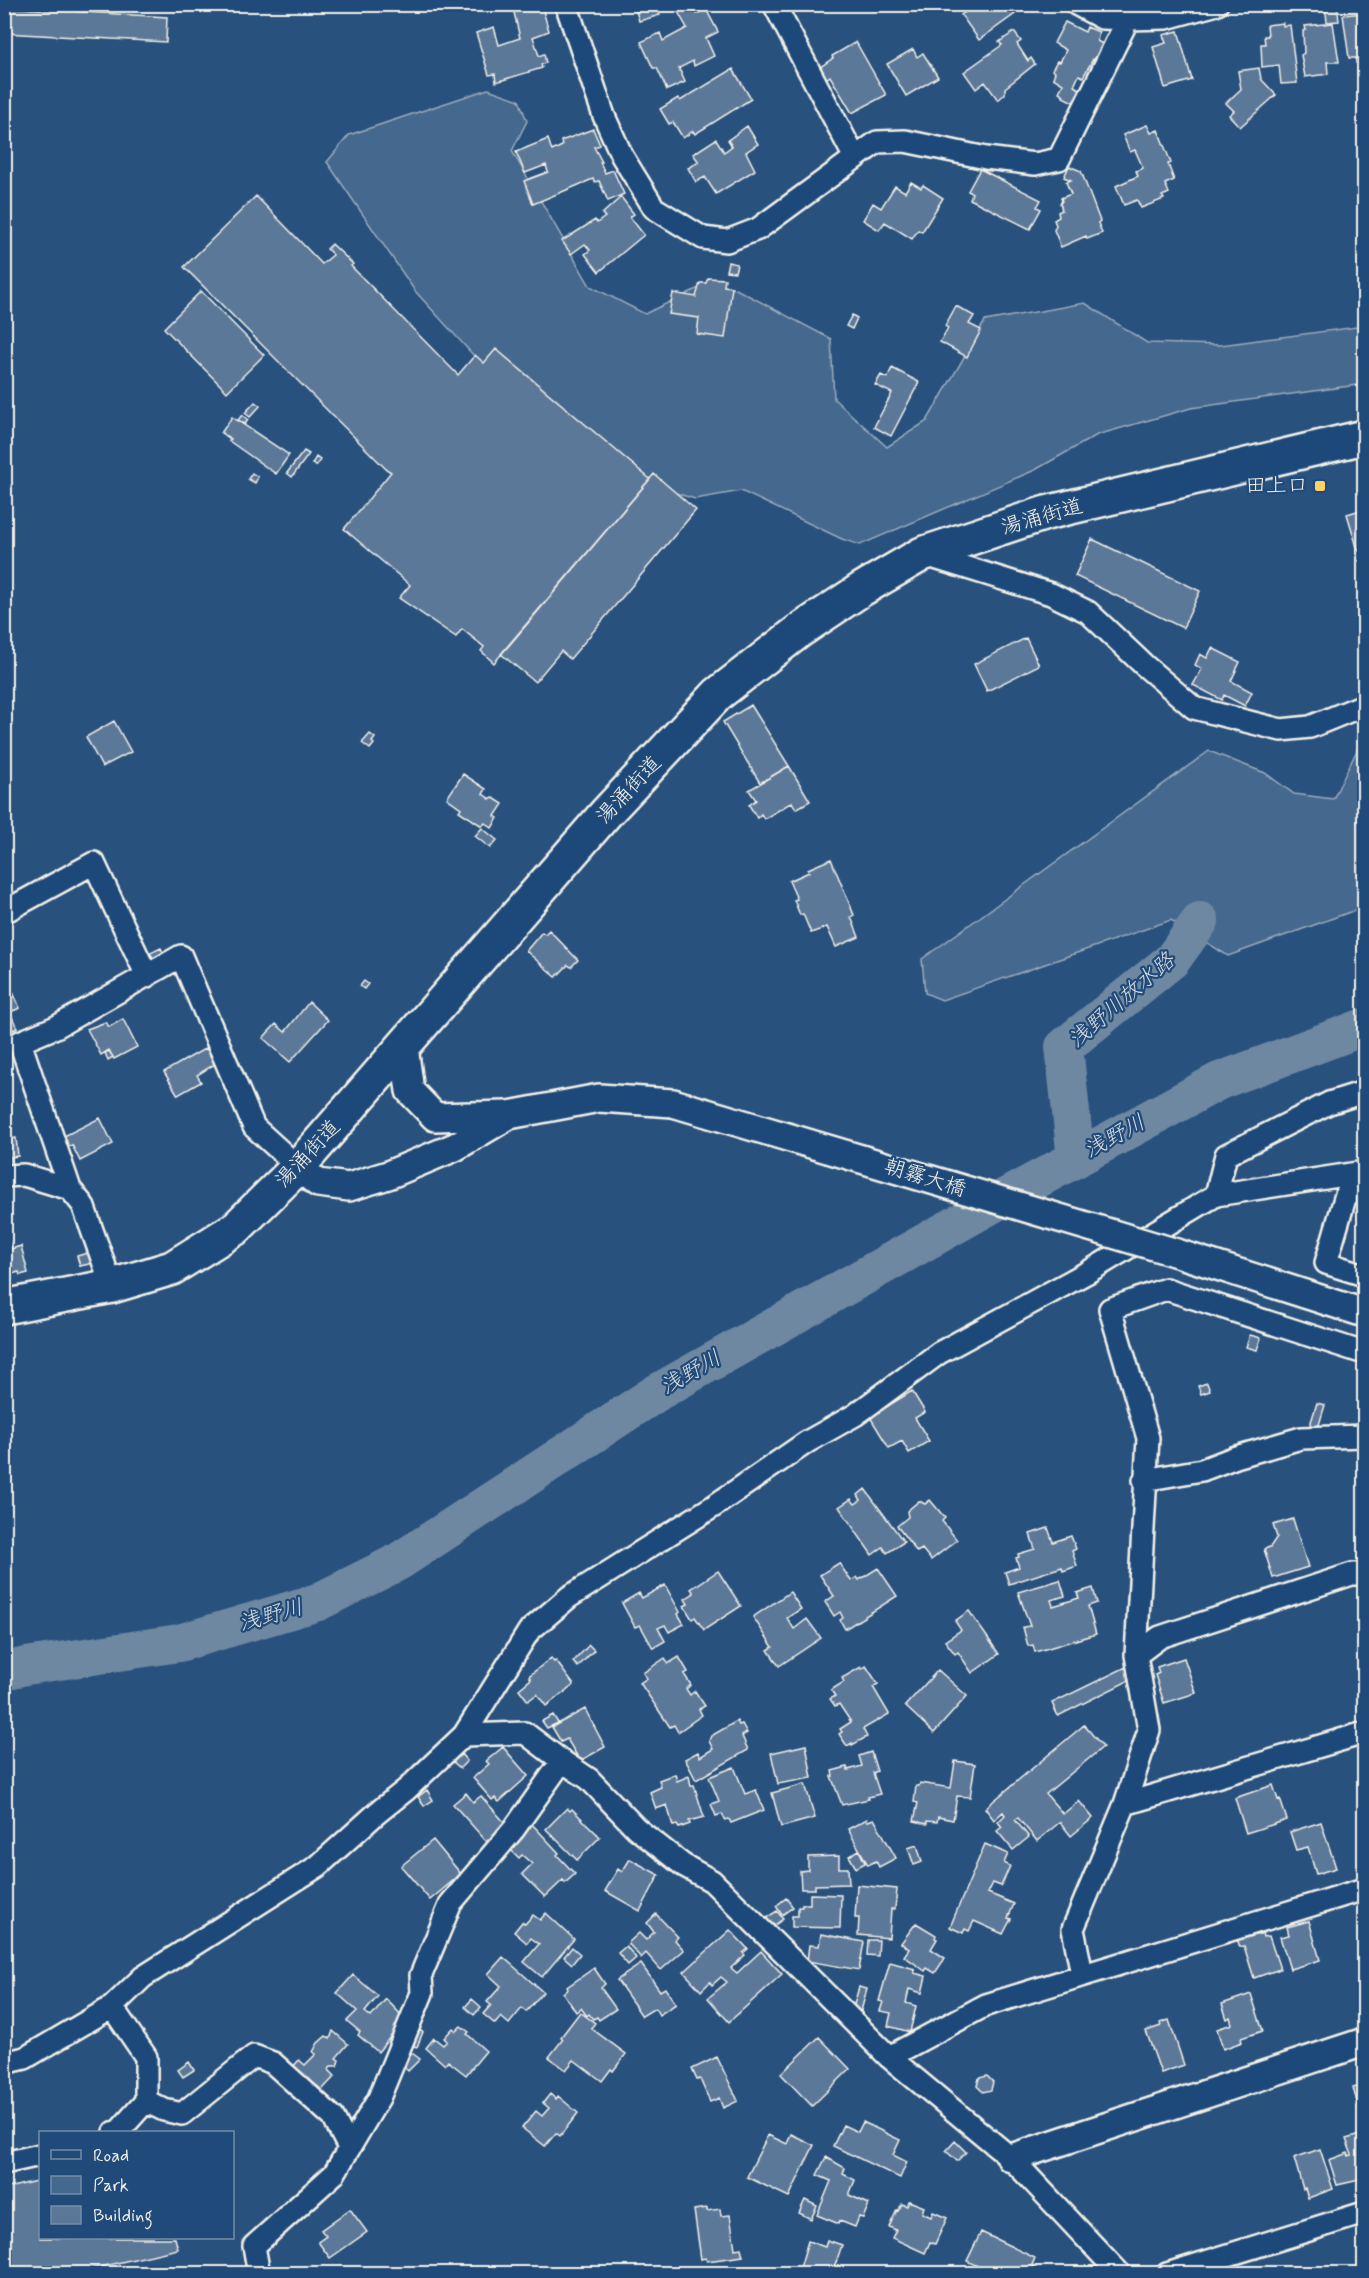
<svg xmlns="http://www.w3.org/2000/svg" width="1369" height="2278" font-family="Mynerve,'Klee One',sans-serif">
  <rect width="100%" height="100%" fill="#28517e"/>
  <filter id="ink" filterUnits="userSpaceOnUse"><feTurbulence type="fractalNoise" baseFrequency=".0167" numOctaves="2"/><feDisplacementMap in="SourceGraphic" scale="12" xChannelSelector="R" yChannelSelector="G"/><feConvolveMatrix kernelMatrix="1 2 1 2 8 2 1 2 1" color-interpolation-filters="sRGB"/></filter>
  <g filter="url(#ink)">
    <path fill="#45688e" stroke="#9cacbb" stroke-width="1.5" d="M488,89L519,100L527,121L512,151L590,286L645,314L707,284L736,289L831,339L834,399L887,447L927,421L985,321L1085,303L1147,343L1221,345L1364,326V384L1191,408L1097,435L1035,470L860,545L842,539L741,491L695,499L653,486L484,367L415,291L327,162L349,135Z
      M1364,736V907L1228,956L1171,920L942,1000L925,993L922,959L1209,751L1265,773L1294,794L1333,799Z"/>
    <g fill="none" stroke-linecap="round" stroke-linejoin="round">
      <path stroke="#6e88a2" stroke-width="38" d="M1076,1159L1064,1047L1172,960L1200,921
        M4,1671L26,1666L179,1643L318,1602L398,1562L658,1392L1009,1195L1219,1081L1364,1027"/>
    </g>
    <path fill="#5b7899" stroke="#f4f1e8" stroke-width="1.5" d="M512,4H541L549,31L533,37L539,56L544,54L546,63L541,64L542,68L496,82L495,74L489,75L476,33L494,27L499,45L520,38Z
      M634,4H663L657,6L660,15L639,21Z
      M976,4H1008L1015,14L979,40L961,15Z
      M1337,4L1339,21L1327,22L1325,5Z
      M1363,5L1364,62L1356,63V58H1349L1343,15L1363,13Z
      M693,6L697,14L706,9L718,32L706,38L714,56L694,66L693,61L679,68L685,82L667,90L657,68H653L641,42L660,33L663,41L687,28L678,12Z
      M4,7L167,17L166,42L4,33Z
      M1065,22L1085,32L1087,27L1099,32L1097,41L1103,44L1096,61L1093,59L1083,77L1079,75L1074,86L1082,90L1075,103L1063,97L1064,95L1059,92L1063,84L1053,78L1055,72L1052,70L1057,61L1060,62L1066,50L1054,43Z
      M1283,23V26L1290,25L1297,83L1281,84L1279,65L1262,67L1261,44H1265L1264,36H1268L1267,25Z
      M1333,23L1339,62H1327L1328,74L1305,77L1301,55L1304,53L1303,31L1306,30L1305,26Z
      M1178,31L1192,80L1165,88L1153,47L1166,43L1163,35Z
      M1014,32L1021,41L1017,44L1028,61L1031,58L1035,64L1005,88V94L998,100L985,82L976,89L964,72L1002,45L999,42Z
      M1014,32L1021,41L1017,44L1028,61L1031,58L1035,64L1005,88V94L998,100L985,82L976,89L964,72L1002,45L999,42Z
      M856,42L886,95L852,113L830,76L826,79L819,68L833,58L832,56Z
      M913,49L917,57L923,53L938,77L906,96L887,64Z
      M1259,68L1261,79L1276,95L1240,127L1229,115L1234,111L1226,103L1241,89L1238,71Z
      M733,69L751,99L695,134L693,131L683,138L673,122L669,124L660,109L678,98L680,101Z
      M1147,125L1151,133L1158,130L1171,163L1168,164L1174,180L1165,184L1169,193L1162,196L1164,199L1141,208L1137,200L1124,205L1116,186L1138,176L1136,171L1143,168L1135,150L1130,152L1123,135Z
      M747,126L758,144L746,152L755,170L716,194L705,177L696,182L688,168L699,162L693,154L716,139L724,152L732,146L728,140Z
      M593,129L600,145L594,147L602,162H600L605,173L613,170L624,194L608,201L599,181L595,182L593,179L533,204L524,181L548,172L546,165L525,173L516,152L548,139L552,151L562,146L561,141Z
      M1069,166L1081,171L1100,221L1098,223L1102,233L1087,239L1086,236L1061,247L1054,230L1056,225L1054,220L1059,217L1058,212L1062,210L1060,203L1062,201L1061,198L1071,194L1066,182L1071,180L1064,177Z
      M980,169L1041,200L1037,207L1041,209L1030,229L970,199L972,193L968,191Z
      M911,182L921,188L923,185L943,198L922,232L918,230L912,239L885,222L879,230L863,220L873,203L881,208L895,186L905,192Z
      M256,196L322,264L333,255L327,249L332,244L353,264L351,266L458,375L475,355L484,363L496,349L650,479L494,663L481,651L484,647L462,629L456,637L399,598L410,585L344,529L391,472L386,469L184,267Z
      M621,197L634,214L630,217L644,235L599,272L585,254L590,250L585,244L571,254L562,241L595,220L597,223L605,217L602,214Z
      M728,262L737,264L735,272L726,271Z
      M708,278L725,279L724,286L732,287L725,338L697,334L699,318L669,314L673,293L696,297L700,283H706Z
      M201,291L264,355L227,392L164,328Z
      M956,306L974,316L969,324L981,330L967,357L940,342L948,328L945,326Z
      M852,315L857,318L852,329L846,326Z
      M892,368L919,382L891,436L874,427L892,393L875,385L881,375L887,378Z
      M255,402L260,406L250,417L245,413Z
      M242,415L248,420L245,424L238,420Z
      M232,417L289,455L276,474L229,441L231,439L221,433Z
      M304,451L309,454L292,477L287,473Z
      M316,457L320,460L316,466L312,464Z
      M252,473L258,477L255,483L248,479Z
      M654,474L696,510L570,659L561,651L535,682L501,654Z
      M1364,509V564L1359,561L1362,556L1357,547L1347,514Z
      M1092,539L1200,591L1183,628L1075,576Z
      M1026,638L1039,665L987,691L974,664Z
      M1212,648L1240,662L1231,681L1252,692L1245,706L1224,695L1222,700L1193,685L1202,669L1195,665L1200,654L1207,658Z
      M751,705L789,766L760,783L723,722Z
      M114,721L131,752L102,767L86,737Z
      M370,734L375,738L372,742L374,744L370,749L362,743Z
      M789,766L810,801L796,809L792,802L764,819L761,814L757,818L749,805L756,800L749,790Z
      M463,774L486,789L483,794L490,799L492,797L503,804L495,816L498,818L492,828L485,823L482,826L459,811L461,808L447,798Z
      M482,828L497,840L490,848L475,836Z
      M831,859L854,915L851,917L859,937L836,947L827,927L811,933L803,914L800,915L794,900L797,899L789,881L809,872L808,869Z
      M549,930L578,960L571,967L568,965L556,977L526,951L542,932L545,934Z
      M161,948L164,954L154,959L150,953Z
      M364,981L368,984L364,989L360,986Z
      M12,990L20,1008L10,1012L17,1028L8,1032L9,1035L4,1037V993Z
      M309,1002L328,1020L290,1062L263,1038L276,1024L285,1032Z
      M123,1019L137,1047L114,1059L109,1050L101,1055L87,1029L106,1022L109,1027Z
      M206,1048L215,1064L197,1075L201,1082L178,1095L164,1072Z
      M109,1051L113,1057L108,1060L105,1053Z
      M4,1106H8L11,1131L4,1132Z
      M100,1118L113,1144L80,1161L72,1145L65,1148L60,1138Z
      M16,1138L18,1156L11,1157L13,1175L4,1176V1139Z
      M8,1238L11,1249L21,1246L28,1273L20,1275L19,1272L4,1276V1239Z
      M91,1252L94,1263L80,1266L77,1256Z
      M1250,1335L1261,1338L1257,1350L1246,1347Z
      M1207,1383L1210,1391L1201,1394L1198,1386Z
      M912,1391L925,1412L915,1418L929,1441L909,1453L902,1441L889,1448L870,1417Z
      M1317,1403L1325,1405L1318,1428L1310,1425Z
      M865,1489L904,1542L887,1553L883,1547L872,1555L839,1507L851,1499L855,1504L861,1500L858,1495Z
      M930,1500L945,1518L942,1521L957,1540L931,1560L922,1549L917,1552L897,1526L908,1517L907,1511L919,1501L925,1504Z
      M1293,1519L1308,1567L1273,1578L1264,1549L1270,1547L1277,1537L1273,1525Z
      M1048,1528L1053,1542L1071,1536L1076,1549L1072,1551L1077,1566L1063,1571L1062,1567L1009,1584L1005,1572L1019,1567L1016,1558L1019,1557L1018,1554L1035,1549L1030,1534Z
      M839,1563L851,1581L857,1577L859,1580L878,1568L897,1596L845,1629L840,1620L843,1618L840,1612L834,1616L825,1602L834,1596L820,1575Z
      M718,1571L741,1606L704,1630L695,1617L692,1619L684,1606L688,1604L685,1599L694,1593L691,1589Z
      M1060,1580L1065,1596L1051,1600L1053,1606L1079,1598L1077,1593L1093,1588L1097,1603L1088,1606L1096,1634L1035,1652L1033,1645L1028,1646L1023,1627L1030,1626L1018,1592Z
      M665,1585L680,1612L678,1614L684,1624L669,1632L665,1625L658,1628L665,1641L653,1648L640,1625L635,1627L622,1603L639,1593L642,1598Z
      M790,1592L801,1609L787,1618L794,1629L807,1619L821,1638L779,1666L768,1650L773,1647L753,1617Z
      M969,1611L999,1654L972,1673L958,1652L955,1654L945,1641L961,1630L955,1621Z
      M589,1645L594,1650L578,1667L573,1662Z
      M679,1657L688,1672L684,1674L691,1685L686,1689L690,1695L695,1691L705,1706L699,1709L702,1715L678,1732L674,1725L670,1727L640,1683L647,1678L643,1673L665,1658L668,1664Z
      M551,1658L554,1662L556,1661L574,1685L546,1706L537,1694L528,1701L519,1689L531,1679L529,1676Z
      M1184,1658L1196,1693L1164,1703L1155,1675L1159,1673L1157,1667Z
      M866,1666L878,1684L873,1687L889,1714L863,1729L867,1737L852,1745V1743L847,1746L839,1734L842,1732L840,1729L851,1722L839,1704L835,1706L830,1699L835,1696L831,1690L844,1682L842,1678L861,1667L862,1669Z
      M1126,1667L1132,1679L1058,1716L1052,1703Z
      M938,1670L967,1696L934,1733L905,1706Z
      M585,1709L605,1747L580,1761L567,1739L561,1742L552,1727Z
      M553,1715L558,1723L547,1728L542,1721Z
      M737,1721L739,1725L742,1724L747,1733L742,1736L748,1750L696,1780L685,1759L698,1752L700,1757L713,1749L709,1741L711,1736Z
      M1084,1725L1103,1747L1046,1794L1063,1814L1079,1801L1093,1818L1071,1836L1060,1822L1037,1841L1018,1818L1015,1820L1029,1837L1013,1850L997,1831L1002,1827L998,1822L1005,1815L1003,1812L994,1820L985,1808Z
      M806,1745L812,1778L778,1784L771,1753Z
      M503,1747L528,1776L499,1802L495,1798L492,1800L473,1778L489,1764L486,1761Z
      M871,1752L877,1771L873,1773L880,1794L868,1797L869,1799L842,1805L831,1776H833L832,1771L847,1767L848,1770L862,1766L859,1756Z
      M460,1753L467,1761L460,1768L452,1761Z
      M955,1761L975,1764L970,1797L957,1796L953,1820L938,1817L937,1822L927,1821V1824L914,1821L918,1803L914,1802L916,1786H919L920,1783L951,1788Z
      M734,1767L745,1794L756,1790L764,1810L731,1823L729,1819L725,1820L722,1814L716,1816L711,1804L719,1801L709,1777Z
      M675,1774L677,1781L689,1776L691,1786L694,1785L704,1817L689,1821L690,1824L679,1828L677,1825L673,1826L667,1805L656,1809L650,1792L661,1787L659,1780Z
      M805,1784L815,1818L781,1827L772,1793Z
      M1273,1785L1278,1800L1280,1799L1287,1820L1246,1833L1235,1798Z
      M427,1790L433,1800L424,1806L418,1797Z
      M466,1793L473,1802L481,1796L505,1823L497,1830L500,1834L491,1842L488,1839L486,1841L453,1804Z
      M567,1808L570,1811L572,1809L600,1837L577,1860L546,1829Z
      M867,1819L868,1821L874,1819L896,1858L879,1867L876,1861L868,1865L848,1829Z
      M1321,1822L1336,1868L1316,1874L1308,1847L1296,1850L1290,1832Z
      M531,1823L559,1853L557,1855L575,1874L565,1883L563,1880L545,1897L522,1874L532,1864L522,1855L519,1858L509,1848Z
      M433,1840L461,1874L430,1900L401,1866Z
      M985,1844L1008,1854L1004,1863L1010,1866L1001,1886L993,1883L988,1893L1014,1904L1008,1918L1011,1919L1003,1934L974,1921L969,1931L965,1929L963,1933L950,1927Z
      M917,1845L922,1862L914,1865L908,1848Z
      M859,1850L865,1863L856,1868L849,1856Z
      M839,1856V1868H848L849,1884L815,1885V1889H801L800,1871L808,1870V1857Z
      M630,1859L659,1875L640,1911L605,1891L618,1869L622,1872Z
      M857,1885L897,1889L895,1909H891L889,1938L858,1935L859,1918H855Z
      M810,1894L841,1895L840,1928L792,1927V1916H798V1907H802V1904H810Z
      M786,1898L793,1907L782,1915L776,1906Z
      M777,1911L783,1919L772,1927L766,1918Z
      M546,1913L574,1939L542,1977L524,1962L539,1944L531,1938L527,1943L514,1932L522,1922L525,1924L533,1915L540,1920Z
      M656,1914L678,1937L675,1940L684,1950L661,1970L646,1953L641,1958L628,1943L639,1933L646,1940L654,1932L647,1923Z
      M1309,1921L1320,1960L1290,1969L1280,1937L1289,1935L1287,1927Z
      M916,1923L936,1935L935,1938L937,1939L931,1949L945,1958L935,1973L927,1968L925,1971L904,1956L909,1949L901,1943Z
      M1252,1925L1255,1935L1262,1933L1263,1937L1269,1936L1280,1969L1254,1978L1244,1946L1240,1947L1234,1931Z
      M730,1930L748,1949L743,1953L745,1955L731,1968L737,1973L761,1951L782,1974L729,2022L708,1998L727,1982L721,1977L712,1985L710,1982L701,1991L684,1972Z
      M821,1934L864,1942L859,1970L807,1961L809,1945L819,1946Z
      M868,1940H879L878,1956L867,1955Z
      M626,1946L636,1958L628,1965L618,1953Z
      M572,1947L580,1954L572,1964L564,1957Z
      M503,1957L543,1992L526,2012L522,2008L509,2024L501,2017L495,2024L483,2014L491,2005L487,2002L501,1986L488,1974Z
      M890,1962L915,1969L914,1973L926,1976L922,1993L909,1989L906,2003L916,2006L910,2032L888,2026L891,2013L880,2011L883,2002L879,2001Z
      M641,1964L660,1991L665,1988L676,2004L659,2015L655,2008L642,2016L617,1980Z
      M594,1968L605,1984L601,1988L616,2009L599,2020L597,2017L593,2019L589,2014L587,2016L581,2008L576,2012L563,1993L568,1989L567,1987Z
      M353,1975L378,1996L365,2012L371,2017L386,1999L405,2019L378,2052L358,2035L360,2032L347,2021L357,2011L337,1993Z
      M859,1987L867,1989L861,2011L853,2008Z
      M1251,1994L1263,2031L1241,2038L1242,2042L1223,2049L1217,2029L1232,2024L1230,2017L1227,2019L1222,2004Z
      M472,1999L481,2007L474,2015L465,2007Z
      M580,2012L595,2023L591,2028L626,2054L613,2071L611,2069L602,2081L574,2060L566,2070L549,2057L563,2039L561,2037Z
      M1169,2020L1184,2065L1161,2073L1146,2031L1161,2026L1160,2023Z
      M461,2026L469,2032L467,2034L486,2051L466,2075L448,2061L445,2065L426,2048L434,2038L443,2045L447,2041L444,2038L453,2028L456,2031Z
      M413,2028L423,2032L417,2047L408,2044Z
      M333,2031L348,2044L336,2058L339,2060L337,2066H331L329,2070L335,2076L322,2090L313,2083L311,2086L291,2069L299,2060L305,2065L316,2054L313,2052L318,2043L326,2036L330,2039Z
      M819,2037L850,2069L812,2106L781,2074Z
      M412,2053L420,2059L408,2071L401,2064Z
      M717,2057L738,2101L723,2108L719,2098L710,2102L700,2079L697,2080L692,2069Z
      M189,2062L194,2070L183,2077L178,2070Z
      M987,2076L993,2082L991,2090L983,2092L977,2086L979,2078Z
      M1364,2085V2125L1353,2088Z
      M550,2094L556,2099L558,2096L578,2113L560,2136L556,2133L545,2146L522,2128L536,2111L542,2116L549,2108L543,2103Z
      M863,2122L900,2140L893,2155L907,2162L900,2178L833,2146L843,2125L858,2132Z
      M791,2134L814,2145L789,2197L747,2177L768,2135L787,2144Z
      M1360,2135L1364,2148V2179L1337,2185L1329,2160L1348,2153L1349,2156L1352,2155L1346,2139Z
      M955,2141L966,2152L957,2161L946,2151Z
      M1320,2149L1333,2189L1308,2198L1305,2188L1303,2189L1294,2158Z
      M826,2157L845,2168L843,2174L855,2180L849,2195L869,2204L863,2218L859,2217L855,2227L840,2221L839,2224L817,2215L831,2181L817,2175Z
      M40,2180V2238H175L178,2249L82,2271L83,2274H11L9,2266L4,2267V2189Z
      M805,2200L817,2206L811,2219L799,2213Z
      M909,2201L924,2207L922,2213L931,2217L933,2212L947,2218L935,2244L930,2242L925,2253L892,2238L896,2230L889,2227L897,2210L898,2211L902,2204L907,2206Z
      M707,2208V2211L720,2209L721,2216L730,2215L735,2249L741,2248L743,2256L707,2261L705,2258L701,2259L694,2210Z
      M350,2209L367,2232L330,2258L318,2242L326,2236L321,2230Z
      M981,2232L1035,2258L1032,2265L1036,2267L1033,2274H994L967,2261Z
      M827,2240L842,2245L832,2274H807L799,2271L808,2241L825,2247Z
      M1218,2268L1220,2274H1202Z
      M754,2270V2274L736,2273Z"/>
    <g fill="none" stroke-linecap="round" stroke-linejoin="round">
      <defs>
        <path id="minor" d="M566,4L604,116L622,156L654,208L703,238L727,241L758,229L877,142L905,141L986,158L1035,164L1059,159L1128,19
          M774,4L855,158
          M1076,4L1102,18L1128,19L1166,18L1217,4
          M922,554L1051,594L1088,612L1144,665L1194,708L1281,730L1310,727L1364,705
          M4,912L94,863L147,976
          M1352,1174L1326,1263L1364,1275
          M4,1176L24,1175L70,1189
          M1216,1195L1226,1155L1329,1103L1364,1092
          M112,1286L83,1205L70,1189L20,1042L56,1027L181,956L254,1127L298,1167
          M1144,1480L1202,1470L1236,1457L1301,1438L1364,1436
          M1136,1655L1160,1637L1352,1574H1364
          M464,1735L525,1733L562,1761L589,1779L636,1828L683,1865L712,1881L889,2057L1011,2158L1120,2274
          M1125,1804L1364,1733
          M1082,1974L1073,1929L1125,1804L1149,1730L1136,1655L1148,1438L1110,1309L1166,1289L1364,1353
          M112,2007L146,2057V2101L120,2130L115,2132
          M889,2057L986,2005L1364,1889
          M4,2063L25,2058L112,2007L143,1977L318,1866L377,1813L407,1789L464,1735L529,1631L569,1597L714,1506L807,1442L855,1415L939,1353L1088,1272L1216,1195L1364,1172
          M146,2101L164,2110L182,2114L254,2056L273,2063L333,2117L349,2148
          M4,2163L40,2155
          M259,2274L254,2246L334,2174L379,2098L422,1993L421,1975L451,1903L514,1829L562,1761
          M1167,2274L1364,2213"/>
        <path id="tertiary" d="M404,1047L410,1091L435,1117L507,1115
          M298,1167L318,1183L349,1187L388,1175L455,1147L509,1115L599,1098L673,1103
          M1177,1253L1364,1313
          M1011,2158L1364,2042"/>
        <path id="primary" d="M4,1307L112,1286L172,1268L236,1228L298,1167L607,812L718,694L799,631L862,589L922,554L1046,513L1364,437"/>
      </defs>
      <use href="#minor" stroke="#f4f1e8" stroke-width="26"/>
      <use href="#tertiary" stroke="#f4f1e8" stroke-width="32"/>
      <use href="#primary" stroke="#f4f1e8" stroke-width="38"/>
      <use href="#minor" stroke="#1f4a7a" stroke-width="21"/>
      <use href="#tertiary" stroke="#1f4a7a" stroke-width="27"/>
      <use href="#primary" stroke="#1f4a7a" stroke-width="33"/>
      <defs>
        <path id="tertiary-bridge" d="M673,1103L1177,1253"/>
      </defs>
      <use href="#tertiary-bridge" stroke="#f4f1e8" stroke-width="32" stroke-linecap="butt"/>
      <use href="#tertiary-bridge" stroke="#1f4a7a" stroke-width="27"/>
    </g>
  </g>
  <rect fill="#ffd166" stroke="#1f4a7a" stroke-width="2" x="1314" y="480" width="12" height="12" rx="3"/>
  <g text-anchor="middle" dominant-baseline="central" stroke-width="4.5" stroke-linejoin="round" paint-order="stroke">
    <g font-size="21" fill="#f4f1e8" stroke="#1f4a7a" text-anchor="end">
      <text x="1308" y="486">田上口</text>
    </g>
    <g font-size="21" fill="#f4f1e8" stroke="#1f4a7a">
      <text transform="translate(1042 517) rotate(-16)">湯涌街道</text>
      <text transform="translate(629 790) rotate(-47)">湯涌街道</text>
      <text transform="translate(308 1154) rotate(-47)">湯涌街道</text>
      <text transform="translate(925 1178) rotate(17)">朝霧大橋</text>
    </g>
    <g font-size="22" font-style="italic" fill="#d9dcda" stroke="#1f4a7a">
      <text transform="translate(1122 1001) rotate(-41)">浅野川放水路</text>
      <text transform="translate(1115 1137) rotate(-29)">浅野川</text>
      <text transform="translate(691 1373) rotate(-30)">浅野川</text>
      <text transform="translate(271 1616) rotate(-16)">浅野川</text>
    </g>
  </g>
  <rect width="1369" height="2278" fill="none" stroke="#1f4a7a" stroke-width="24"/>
  <rect x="12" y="12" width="1345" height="2254" fill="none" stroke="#f4f1e8" stroke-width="2" filter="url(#ink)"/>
  <rect x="39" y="2131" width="195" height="108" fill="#1f4a7a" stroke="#748da6" stroke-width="1.5"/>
  <rect x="51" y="2150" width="30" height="9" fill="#1f4a7a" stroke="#748da6" stroke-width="1.5"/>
  <text x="93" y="2161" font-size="18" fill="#f4f1e8">Road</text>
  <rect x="51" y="2176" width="30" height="18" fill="#45688e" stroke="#748da6" stroke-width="1.5"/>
  <text x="93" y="2191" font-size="18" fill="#f4f1e8">Park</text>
  <rect x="51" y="2206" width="30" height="18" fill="#5b7899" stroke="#748da6" stroke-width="1.5"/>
  <text x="93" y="2221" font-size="18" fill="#f4f1e8">Building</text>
</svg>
